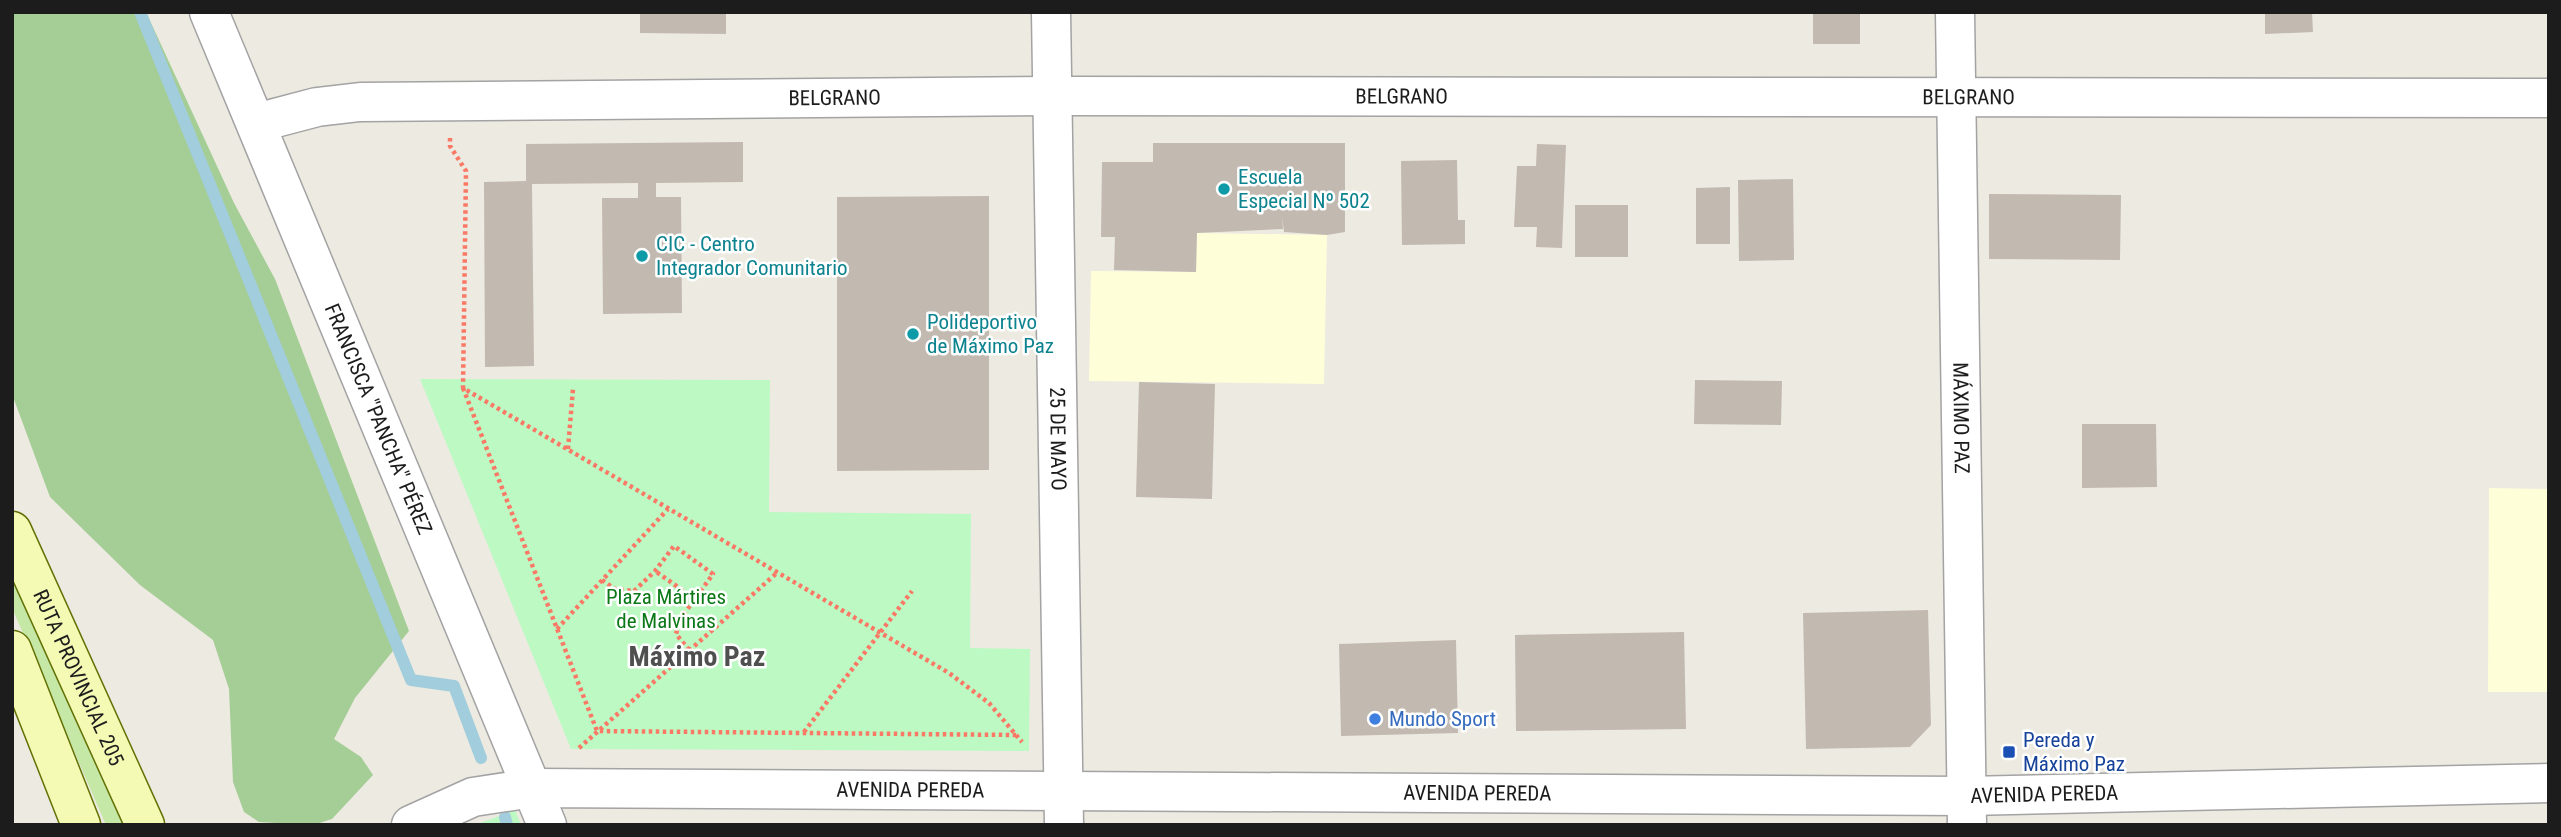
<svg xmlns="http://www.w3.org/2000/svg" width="2561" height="837" font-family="'Roboto Condensed',sans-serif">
	<rect width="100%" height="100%" fill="#edeae1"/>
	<g fill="#feffd9">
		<polygon points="1197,233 1327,235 1324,384 1089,381 1091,271 1196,272"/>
		<polygon points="2489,488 2549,489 2549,692 2488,692"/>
	</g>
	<polygon fill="#c5e8a6" points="12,569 123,825 106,825 12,608"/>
	<polygon fill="#a5cd96" points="12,12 146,12 234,203 275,279 409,631 355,698 334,739 361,757 373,775 332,819 313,825 259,822 244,812 233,782 229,689 213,640 140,585 50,497 12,394"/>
	<g fill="#bdf9c3">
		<polygon points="420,379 770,380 769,512 971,514 970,648 1030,649 1029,751 571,749"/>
		<polygon points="515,810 521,825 475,825"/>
	</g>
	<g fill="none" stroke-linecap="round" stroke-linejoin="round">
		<g stroke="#a1cddc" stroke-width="12">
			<polyline points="140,12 411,680 454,686 481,758"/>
			<polyline points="505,817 507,825"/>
		</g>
	</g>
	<g fill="#c2b9b1">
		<polygon points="640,12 726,12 726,34 640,33"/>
		<rect x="1813" y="12" width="47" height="32"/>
		<polygon points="2265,12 2312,12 2313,32 2265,34"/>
		<polygon points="743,142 743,182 656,183 656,197 681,197 682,313 603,314 602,198 638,198 638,183 532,184 534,366 485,367 484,182 526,181 526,144"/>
		<polygon points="1153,143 1345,143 1345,232 1327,235 1284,232 1282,216 1283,229 1197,233 1196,272 1114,270 1115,237 1101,237 1102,162 1153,162"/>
		<polygon points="1537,144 1566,145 1562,248 1536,247 1537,227 1514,227 1517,166 1536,166"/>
		<polygon points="1457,160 1458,220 1465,220 1465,244 1402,245 1401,161"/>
		<polygon points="1793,179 1794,260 1739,261 1738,180"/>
		<polygon points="1730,187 1730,244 1696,244 1696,188"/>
		<polygon points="1989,194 2121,195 2120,260 1989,259"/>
		<polygon points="989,196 989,470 837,471 837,197"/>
		<rect x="1575" y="205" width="53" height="52"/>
		<polygon points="1695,380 1782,381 1781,425 1694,424"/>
		<polygon points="1139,382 1215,384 1212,499 1136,497"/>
		<polygon points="2082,424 2156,424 2157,487 2082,488"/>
		<polygon points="1928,610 1931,725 1910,747 1806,749 1803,613"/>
		<polygon points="1684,632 1686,729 1516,731 1515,635"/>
		<polygon points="1456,640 1458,733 1341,736 1339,644"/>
	</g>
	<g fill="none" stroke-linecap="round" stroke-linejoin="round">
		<defs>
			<g id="minor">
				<path id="s1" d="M 209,12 L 547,825"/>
				<path id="s2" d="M 1051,12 L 1064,825"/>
				<path id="s3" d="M 1955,12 L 1967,825"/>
				<path id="s4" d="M 256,123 L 317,107 L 360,102 L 1052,96 L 2549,98"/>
				<path id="s5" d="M 411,825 L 473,797 L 532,788 L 1967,796 L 2549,783"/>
			</g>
			<g id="secondary">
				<path id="s6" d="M 12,531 L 145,825"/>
				<polyline points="12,650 81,825"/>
			</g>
		</defs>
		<use href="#minor" stroke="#a3a3a3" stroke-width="41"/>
		<use href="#secondary" stroke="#637105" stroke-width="41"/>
		<g stroke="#f97966" stroke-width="4.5" stroke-dasharray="3.5 3.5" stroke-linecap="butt">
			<polyline points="450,138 450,146 466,171 463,388 949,673 989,703 1022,742"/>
			<polyline points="463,388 597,731 1016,735"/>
			<polyline points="568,449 573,389"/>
			<polyline points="602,580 615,589 634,591 655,571 674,546 713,574 695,599 655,571"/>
			<polyline points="557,629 668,509"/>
			<polyline points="689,650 676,634 680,619 695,599"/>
			<polyline points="804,732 912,591"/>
			<polyline points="579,748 778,572"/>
		</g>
		<use href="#minor" stroke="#fff" stroke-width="38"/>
		<use href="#secondary" stroke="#f4f9b4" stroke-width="38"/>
	</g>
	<g fill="#0f9aa8" stroke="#fff" stroke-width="2.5">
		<circle cx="1224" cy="189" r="7"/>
		<circle cx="642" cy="256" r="7"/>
		<circle cx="913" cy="334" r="7"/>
	</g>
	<circle fill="#3f7fe0" stroke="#fff" stroke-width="2.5" cx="1375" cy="719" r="7"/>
	<rect fill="#1a4fb4" stroke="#fff" stroke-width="2.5" x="2002" y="745" width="14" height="14" rx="3.5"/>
	<g text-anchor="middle" stroke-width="5" stroke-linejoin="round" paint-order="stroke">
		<g font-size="21" fill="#1c1c1c" stroke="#fff">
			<text dy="7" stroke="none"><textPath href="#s4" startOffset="1148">BELGRANO</textPath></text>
			<text dy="7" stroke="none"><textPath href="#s4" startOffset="1715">BELGRANO</textPath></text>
			<text dy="7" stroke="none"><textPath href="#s4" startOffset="581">BELGRANO</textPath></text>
			<text dy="7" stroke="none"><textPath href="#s1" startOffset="441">FRANCISCA "PANCHA" PÉREZ</textPath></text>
			<text dy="7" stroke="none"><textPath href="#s3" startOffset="406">MÁXIMO PAZ</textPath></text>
			<text dy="7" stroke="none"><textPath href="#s2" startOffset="427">25 DE MAYO</textPath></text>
			<text dy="7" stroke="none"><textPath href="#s6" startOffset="161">RUTA PROVINCIAL 205</textPath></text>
			<text dy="7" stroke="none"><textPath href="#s5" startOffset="506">AVENIDA PEREDA</textPath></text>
			<text dy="7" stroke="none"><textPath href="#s5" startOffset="1073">AVENIDA PEREDA</textPath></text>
			<text dy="7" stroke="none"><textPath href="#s5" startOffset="1640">AVENIDA PEREDA</textPath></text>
		</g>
		<g font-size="21" fill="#0d838f" stroke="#fff" text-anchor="start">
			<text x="1238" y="184">Escuela<tspan x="1238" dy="24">Especial Nº 502</tspan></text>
			<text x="656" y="251">CIC - Centro<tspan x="656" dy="24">Integrador Comunitario</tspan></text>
			<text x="927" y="329">Polideportivo<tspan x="927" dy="24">de Máximo Paz</tspan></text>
		</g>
		<g font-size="21" fill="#0b7817" stroke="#fff">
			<text x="666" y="604">Plaza Mártires<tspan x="666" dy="24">de Malvinas</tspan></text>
		</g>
		<g font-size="21" fill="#366cbe" stroke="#fff" text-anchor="start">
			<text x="1389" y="726">Mundo Sport</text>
		</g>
		<g font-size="21" fill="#164399" stroke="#fff" text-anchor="start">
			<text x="2023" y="747">Pereda y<tspan x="2023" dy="24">Máximo Paz</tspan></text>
		</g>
		<g font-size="28" font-weight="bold" fill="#4f4f4f" stroke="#fff">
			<text x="697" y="666">Máximo Paz</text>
		</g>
	</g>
	<rect width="2561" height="837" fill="none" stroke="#1c1c1c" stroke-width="28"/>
</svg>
